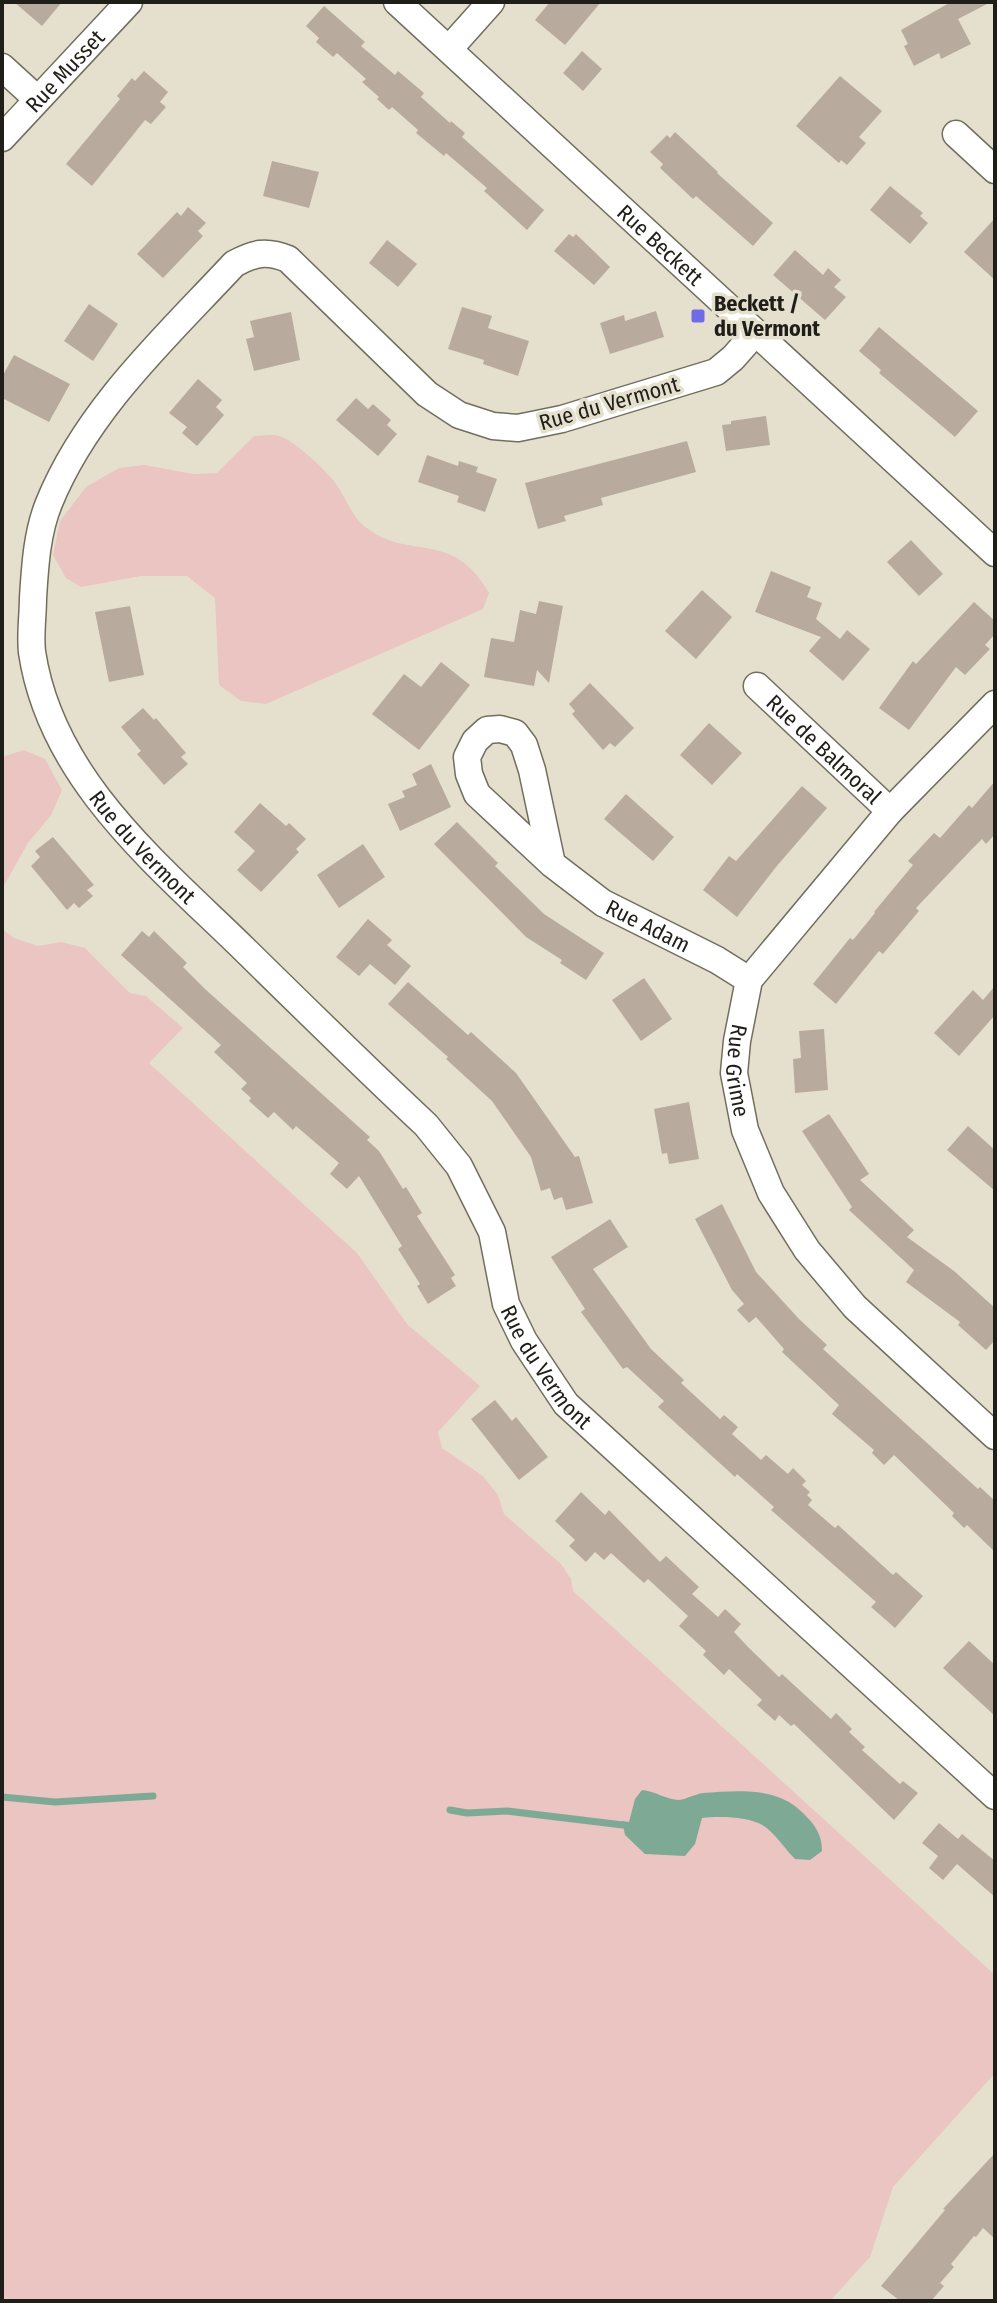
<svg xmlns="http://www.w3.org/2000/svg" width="997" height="2303" font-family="'Fira Sans Condensed',sans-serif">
	<rect width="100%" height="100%" fill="#e5e0ce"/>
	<g fill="#eac5c1">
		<path d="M 254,436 C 262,436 272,434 279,436 C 293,439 328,472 336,484 C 345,496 351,515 363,525 C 407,563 452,527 489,593 L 483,609 L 266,704 L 241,701 L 219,685 L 215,598 L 187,576 L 141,576 L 81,587 L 66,578 L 53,555 L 60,521 L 86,487 L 119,468 L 144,465 L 193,474 L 217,473 Z"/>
		<polygon points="24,750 45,759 62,790 51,815 28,843 2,889 2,757"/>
		<polygon points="2,929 14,938 38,946 61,942 85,948 130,993 146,996 183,1028 149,1063 357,1253 407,1324 480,1386 438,1432 442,1448 483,1476 498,1495 504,1514 561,1564 571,1579 573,1591 995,1975 995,2073 893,2187 870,2257 830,2301 2,2301"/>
	</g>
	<path fill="#7eaa95" d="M 642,1790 C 655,1791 667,1800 679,1800 C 687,1799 695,1794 703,1793 C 737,1791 777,1786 803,1813 C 815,1825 822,1834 822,1851 L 810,1860 L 795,1859 C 786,1850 779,1839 769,1830 C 755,1816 721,1816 702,1818 L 695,1844 L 685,1856 L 645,1854 L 625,1835 L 622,1821 L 629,1822 L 635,1799 Z"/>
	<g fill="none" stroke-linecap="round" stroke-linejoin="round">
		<g stroke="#7eaa95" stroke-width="7">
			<polyline points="2,1797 55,1802 153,1796"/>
			<polyline points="450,1810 467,1813 507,1811 623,1825"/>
		</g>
	</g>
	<g fill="#b9aa9e">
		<polygon points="14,2 62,2 42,26"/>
		<polygon points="550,2 601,2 565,45 535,20"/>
		<polygon points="951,2 991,2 958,19 971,44 941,59 939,53 914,66 904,46 908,44 901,30"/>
		<polygon points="324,6 365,42 361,46 395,75 398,71 424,93 421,97 450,123 451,121 465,133 462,137 544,210 527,230 484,191 487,188 446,153 444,156 416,133 418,130 392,107 389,110 377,99 379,97 362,82 366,79 337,53 333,57 316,42 319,38 306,26"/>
		<polygon points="582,51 602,69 583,91 563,73"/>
		<polygon points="144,71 168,92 160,102 166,107 151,124 145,120 92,186 66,164 120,99 117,96 132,78 135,81"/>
		<polygon points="840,76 882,111 859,137 866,143 847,165 841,160 839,163 796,126"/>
		<polygon points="675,132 718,172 717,173 773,223 753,246 696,196 693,199 660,168 663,164 650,152 667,135 670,138"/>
		<polygon points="272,161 319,172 309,208 263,196"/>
		<polygon points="890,186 923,213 920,216 928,223 910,244 870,210"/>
		<polygon points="188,207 206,223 198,231 203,236 163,278 137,254 177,212 181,216"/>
		<polygon points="995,218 995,280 964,252"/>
		<polygon points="569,234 573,237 576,234 610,267 594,285 554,251"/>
		<polygon points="387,240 417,264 398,287 369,263"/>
		<polygon points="795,250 823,275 828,268 841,280 834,287 846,297 825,320 773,275"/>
		<polygon points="89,304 118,324 93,361 64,341"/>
		<polygon points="462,307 492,316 488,328 529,341 518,376 483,364 484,360 448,349"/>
		<polygon points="656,311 664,337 610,354 600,323 624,315 625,321"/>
		<polygon points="291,312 300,360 254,371 246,339 254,337 250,321"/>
		<polygon points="879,327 978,411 955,437 879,373 881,370 859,351"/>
		<polygon points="14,355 70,384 49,422 2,398 2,377"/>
		<polygon points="198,379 222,400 216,407 224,415 197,446 182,433 187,427 169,413"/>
		<polygon points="356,398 368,409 373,404 391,420 387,425 397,434 378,456 336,420"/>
		<polygon points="766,416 770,445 726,451 722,425 731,424 731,421"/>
		<polygon points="687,441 696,472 601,498 603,505 564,516 566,521 538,529 525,483"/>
		<polygon points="427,455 458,466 459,461 478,467 476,472 497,479 485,512 457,502 459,496 418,482"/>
		<polygon points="911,540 943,574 919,596 887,562"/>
		<polygon points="771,571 811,587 807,597 822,603 816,619 840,639 847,630 870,649 843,681 809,651 821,637 755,612"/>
		<polygon points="702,590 732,617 696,659 665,631"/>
		<polygon points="539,601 563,606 549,683 537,670 534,686 484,677 491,638 514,642 520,610 536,614"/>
		<polygon points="974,602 995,621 995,634 985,645 990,649 965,675 956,667 909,730 879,708 913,661 916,664"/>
		<polygon points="130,606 144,675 109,682 95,612"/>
		<polygon points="441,662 470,685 419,750 372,714 404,674 421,687"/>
		<polygon points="590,683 634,728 615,747 610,743 603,750 572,714 575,711 569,704"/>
		<polygon points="143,708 154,720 156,718 186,753 181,757 188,764 164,785 137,754 141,751 121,727"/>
		<polygon points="709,723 742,753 712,785 680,755"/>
		<polygon points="431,764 451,807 400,831 388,804 405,797 402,791 417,785 412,774"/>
		<polygon points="995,781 995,834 986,844 982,839 972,849 916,908 919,911 883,954 879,951 836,1004 813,984 850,938 853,940 875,913 874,912 913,865 908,861 934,833 940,838 969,805 972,808"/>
		<polygon points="802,786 827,808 776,867 737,917 703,890 729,856 736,861"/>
		<polygon points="626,794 674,837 653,861 604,819"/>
		<polygon points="260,803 286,826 289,823 306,839 296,849 299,852 261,892 237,870 255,851 234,832"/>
		<polygon points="457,822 498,863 495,866 544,914 604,953 586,980 560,963 562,960 526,937 434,844"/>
		<polygon points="53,837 94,885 87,890 93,896 79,908 74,903 67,910 31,866 40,857 35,851"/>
		<polygon points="363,844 385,877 339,908 317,875"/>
		<polygon points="368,919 392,940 387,945 411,966 395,985 370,964 359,976 336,957"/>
		<polygon points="142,931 149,937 154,931 187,963 183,967 205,989 370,1137 367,1140 379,1151 403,1189 406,1187 422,1213 417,1216 455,1275 451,1278 456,1286 428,1304 417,1286 420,1284 398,1249 402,1246 359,1176 347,1189 330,1174 339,1163 296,1126 293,1130 274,1112 268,1118 249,1101 251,1098 241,1089 247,1083 214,1052 221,1045 121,955"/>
		<polygon points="644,978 672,1019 641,1041 612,1000"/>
		<polygon points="408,982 468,1035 471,1032 516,1073 575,1157 579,1156 593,1203 566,1210 562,1197 554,1200 550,1188 541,1191 531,1157 492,1101 446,1059 448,1057 388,1004"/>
		<polygon points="995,986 995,1015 959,1056 934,1033 973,990 983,1000"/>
		<polygon points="824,1029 828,1090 795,1093 793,1059 801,1058 799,1031"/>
		<polygon points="689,1102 699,1159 669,1164 667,1153 662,1154 654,1109"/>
		<polygon points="829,1114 869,1174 860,1180 914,1230 907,1237 954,1271 995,1308 995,1340 986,1350 958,1325 960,1322 906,1282 914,1270 849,1210 852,1207 802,1131"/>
		<polygon points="968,1126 995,1150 995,1191 947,1150"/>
		<polygon points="722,1204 756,1272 799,1319 827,1345 823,1349 978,1489 980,1487 995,1501 995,1552 967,1525 964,1528 952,1516 954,1513 894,1455 884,1465 872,1453 874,1450 832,1414 839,1405 782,1352 784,1349 756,1317 749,1323 737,1310 744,1304 732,1290 695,1219"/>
		<polygon points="610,1219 628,1247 593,1269 651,1349 684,1380 681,1383 720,1419 724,1415 738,1427 732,1434 761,1460 766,1455 788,1474 793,1468 806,1481 802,1485 810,1492 807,1495 812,1500 808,1505 835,1528 838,1525 893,1575 896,1572 923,1596 895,1628 871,1607 876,1602 771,1510 774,1507 737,1474 735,1477 658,1407 664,1401 627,1367 623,1369 581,1312 585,1309 551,1257"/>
		<polygon points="495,1400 512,1421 516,1417 548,1457 519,1480 471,1419"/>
		<polygon points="581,1492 605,1515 609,1510 660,1562 666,1556 699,1587 692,1594 718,1617 725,1609 741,1624 734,1632 749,1648 779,1677 782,1674 831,1719 836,1713 852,1729 849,1732 865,1747 862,1750 900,1784 903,1781 918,1793 894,1820 794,1724 791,1726 779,1715 775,1721 757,1705 762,1700 729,1669 724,1675 703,1655 706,1651 679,1626 688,1616 648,1579 644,1583 611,1553 604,1560 595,1552 586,1562 569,1546 575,1540 555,1521"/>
		<polygon points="969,1641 995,1665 995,1716 943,1668"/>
		<polygon points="939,1823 958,1839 962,1834 995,1861 995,1897 957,1864 943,1880 929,1868 938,1856 922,1843"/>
		<polygon points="995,2153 995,2239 983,2228 976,2237 974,2236 951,2264 954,2267 940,2283 944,2286 931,2301 900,2301 881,2286 945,2210 943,2209"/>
	</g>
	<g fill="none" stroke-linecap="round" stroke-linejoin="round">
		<defs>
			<g id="minor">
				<path id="s1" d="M 397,2 L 995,553"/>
				<polyline points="449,49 491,2"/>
				<polyline points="2,67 37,99"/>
				<polyline points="956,134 995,170"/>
				<path id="s2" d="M 2,138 L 129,2"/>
				<path id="s3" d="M 755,333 L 733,358 L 716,372 L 562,419 L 518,428 L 493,426 L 459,415 L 427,394 L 288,259 C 266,250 254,253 234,264 C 167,336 87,409 49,503 C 37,532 35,566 33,598 C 33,615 30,635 32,652 C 51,779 157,864 243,948 C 303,1007 364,1067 426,1125 L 459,1166 L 492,1232 L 506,1304 L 524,1341 L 566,1404 L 995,1796"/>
				<path id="s4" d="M 757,686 L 890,811"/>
				<path id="s5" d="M 995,704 L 890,811 L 749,980 L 737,1041 L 734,1073 L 745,1130 L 771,1193 L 807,1250 L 855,1307 L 995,1436"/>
				<path id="s6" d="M 552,864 L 532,770 L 524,745 L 515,733 L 500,729 L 487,730 L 475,741 L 467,757 L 469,774 L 477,794 L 552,864 L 603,903 L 717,960 L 749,980"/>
			</g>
		</defs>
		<use href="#minor" stroke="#726e5e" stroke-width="29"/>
		<use href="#minor" stroke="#fff" stroke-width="26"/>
	</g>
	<rect fill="#6e6be5" stroke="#e5e0ce" stroke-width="3" x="690" y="308" width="16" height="16" rx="4"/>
	<g text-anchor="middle" stroke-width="7" stroke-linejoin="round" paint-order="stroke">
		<g font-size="22" fill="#201e18" stroke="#e5e0ce">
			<text dy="8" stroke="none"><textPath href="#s2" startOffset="92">Rue Musset</textPath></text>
			<text dy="8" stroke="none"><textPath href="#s1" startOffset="358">Rue Beckett</textPath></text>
			<text transform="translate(609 403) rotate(-16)" y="8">Rue du Vermont</text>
			<text dy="8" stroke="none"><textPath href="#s4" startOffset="92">Rue de Balmoral</textPath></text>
			<text dy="8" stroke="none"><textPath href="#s3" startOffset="1294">Rue du Vermont</textPath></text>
			<text dy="8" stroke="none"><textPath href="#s6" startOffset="456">Rue Adam</textPath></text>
			<text dy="8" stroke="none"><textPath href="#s5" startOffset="462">Rue Grime</textPath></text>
			<text dy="8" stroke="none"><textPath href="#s3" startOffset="1966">Rue du Vermont</textPath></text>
		</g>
		<g font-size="22" font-weight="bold" fill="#201e18" stroke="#e5e0ce" text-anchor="start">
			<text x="714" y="311">Beckett /<tspan x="714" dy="25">du Vermont</tspan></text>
		</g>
	</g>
	<rect width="997" height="2303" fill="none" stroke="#201e18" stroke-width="8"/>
</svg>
